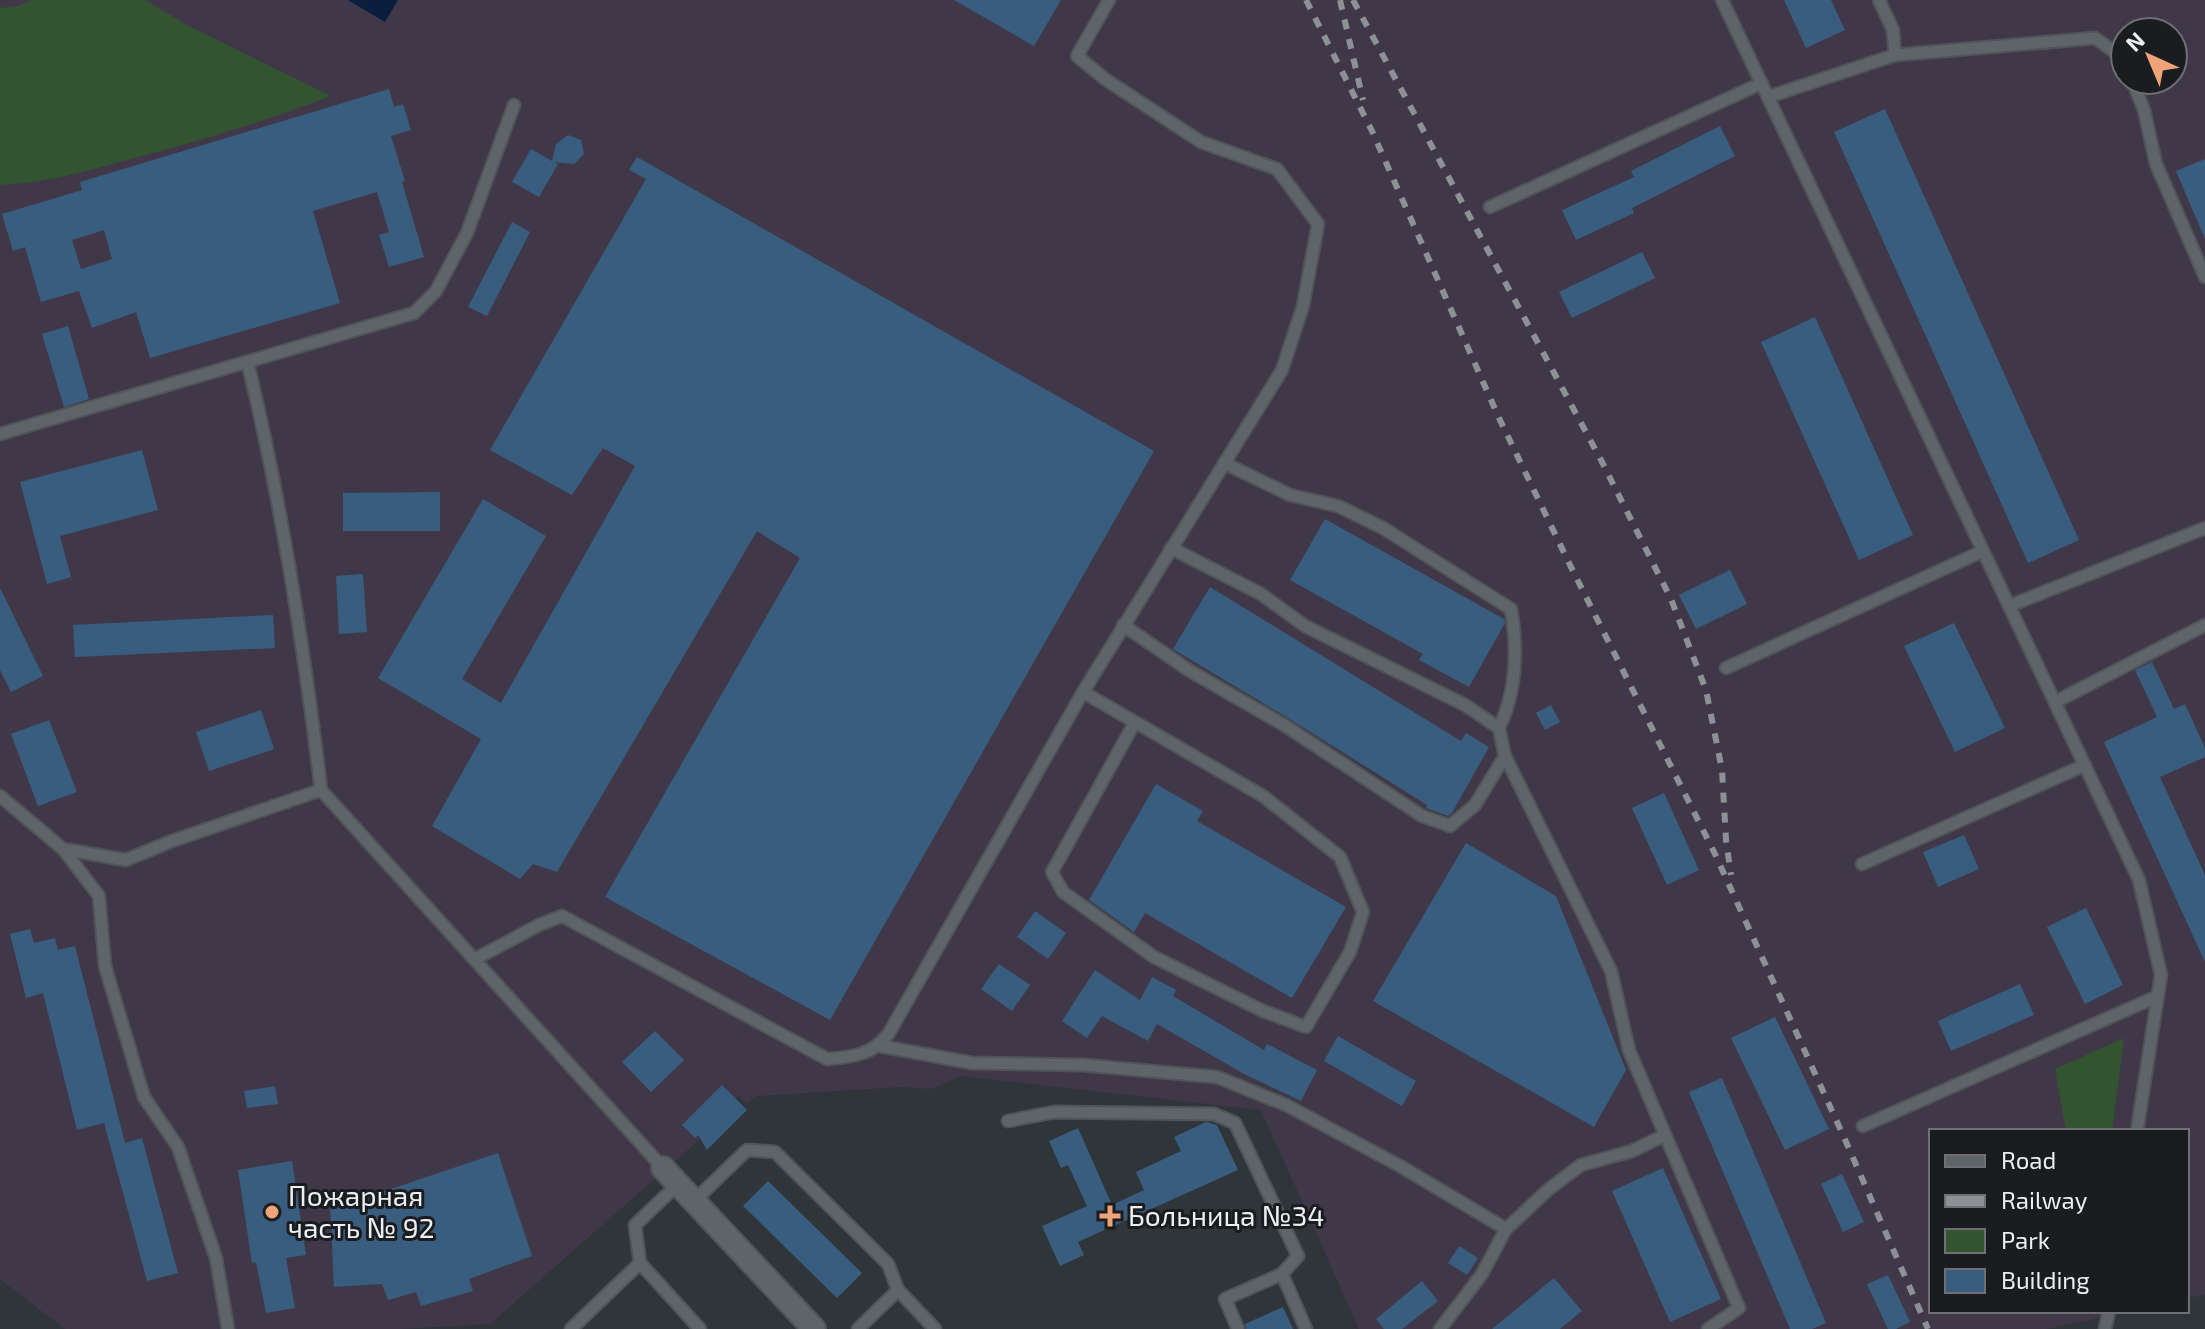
<svg xmlns="http://www.w3.org/2000/svg" width="2205" height="1329" font-family="'Exo 2',sans-serif">
	<rect width="100%" height="100%" fill="#30353a"/>
	<path fill="#403849" fill-rule="evenodd" d="M 0,0 L 348,0 L 385,22 L 398,0 L 2205,0 L 2205,1295 L 2187,1298 L 2187,1131 L 1931,1131 L 1931,1311 L 2132,1311 L 2046,1329 L 1359,1329 L 1261,1110 L 962,1076 L 931,1089 L 901,1087 L 756,1096 L 747,1103 L 738,1096 L 698,1135 L 700,1139 L 490,1324 L 401,1329 L 65,1329 L 0,1279 ZM 2125,32 L 2173,32 L 2173,80 L 2125,80 Z"/>
	<g fill="#325431">
		<path d="M 33,0 L 145,0 L 189,26 L 331,96 C 268,120 203,140 138,157 C 92,170 47,183 0,185 L 0,8 L 17,6 Z"/>
		<polygon points="2124,1038 2112,1131 2066,1131 2055,1069"/>
	</g>
	<polygon fill="#0a1e40" points="348,0 398,0 385,22"/>
	<g fill="#395d7f" fill-rule="evenodd">
		<polygon points="954,0 1061,0 1034,46"/>
		<polygon points="1784,0 1831,0 1845,30 1806,48"/>
		<path d="M 389,89 L 394,107 L 403,104 L 411,130 L 391,136 L 405,181 L 402,182 L 424,257 L 389,267 L 379,235 L 389,232 L 377,192 L 313,211 L 340,303 L 150,358 L 136,312 L 92,328 L 79,291 L 41,302 L 25,247 L 13,251 L 2,214 L 82,190 L 80,182 ZM 104,230 L 112,259 L 81,269 L 72,240 Z"/>
		<polygon points="1885,109 2079,540 2028,563 1834,132"/>
		<polygon points="1720,126 1735,156 1632,208 1634,213 1576,240 1562,210 1634,177 1631,171"/>
		<polygon points="568,135 581,140 584,154 574,164 554,162 558,164 539,197 512,182 531,149 552,161 556,144"/>
		<polygon points="637,157 1154,451 830,1020 605,897 800,558 757,531 557,872 533,864 520,879 432,826 481,739 378,678 483,499 546,536 462,679 501,703 635,466 603,448 572,495 490,450 646,179 629,170"/>
		<polygon points="2205,159 2205,239 2176,171"/>
		<polygon points="512,222 530,232 487,316 468,307"/>
		<polygon points="1642,252 1655,278 1572,318 1559,292"/>
		<polygon points="1815,317 1913,535 1859,560 1761,342"/>
		<polygon points="68,326 89,399 64,407 42,334"/>
		<polygon points="142,450 158,510 60,536 71,577 47,584 20,482"/>
		<polygon points="440,492 440,531 343,531 343,493"/>
		<polygon points="1325,519 1504,619 1505,623 1469,687 1419,660 1423,654 1290,580"/>
		<polygon points="1730,570 1747,604 1696,629 1679,595"/>
		<polygon points="363,574 367,632 339,634 336,576"/>
		<polygon points="1210,587 1461,741 1466,733 1489,747 1452,813 1448,816 1426,808 1427,805 1288,718 1173,649"/>
		<polygon points="0,588 43,676 11,692 0,670"/>
		<polygon points="273,615 275,648 75,657 73,625"/>
		<polygon points="1954,623 2005,728 1955,752 1904,646"/>
		<polygon points="2152,662 2174,709 2185,704 2205,748 2205,757 2160,777 2205,875 2205,962 2104,742 2157,717 2135,670"/>
		<polygon points="1551,705 1560,722 1545,730 1536,713"/>
		<polygon points="261,710 274,749 209,771 196,732"/>
		<polygon points="49,720 77,792 38,806 11,734"/>
		<polygon points="1156,784 1203,811 1197,821 1346,907 1292,998 1145,913 1134,932 1089,900"/>
		<polygon points="1664,793 1699,870 1667,885 1632,808"/>
		<polygon points="1964,835 1979,869 1938,887 1923,852"/>
		<polygon points="1466,843 1556,896 1626,1070 1594,1127 1373,1001"/>
		<polygon points="2086,908 2123,985 2085,1004 2047,927"/>
		<polygon points="1035,911 1066,933 1048,959 1017,937"/>
		<polygon points="30,929 34,943 55,938 58,950 75,946 125,1143 142,1138 178,1273 147,1281 104,1123 77,1130 43,993 26,998 10,934"/>
		<polygon points="999,964 1030,985 1012,1011 981,989"/>
		<polygon points="1095,970 1140,1000 1152,977 1176,990 1173,996 1264,1050 1267,1044 1317,1070 1301,1101 1246,1075 1157,1024 1148,1041 1102,1016 1087,1038 1062,1021"/>
		<polygon points="2020,984 2034,1015 1951,1051 1938,1021"/>
		<polygon points="1775,1017 1829,1129 1785,1150 1731,1038"/>
		<polygon points="655,1031 684,1060 651,1092 622,1062"/>
		<polygon points="1338,1036 1416,1081 1402,1106 1324,1061"/>
		<polygon points="1722,1078 1826,1323 1812,1329 1790,1329 1689,1092"/>
		<polygon points="722,1085 747,1110 707,1150 698,1135 695,1138 682,1125"/>
		<polygon points="275,1086 278,1104 247,1108 244,1091"/>
		<polygon points="1206,1122 1217,1125 1238,1170 1078,1242 1084,1255 1060,1266 1042,1226 1087,1206 1068,1165 1061,1168 1049,1141 1078,1128 1112,1205 1144,1190 1136,1172 1181,1151 1174,1137"/>
		<polygon points="498,1153 532,1256 469,1279 473,1291 421,1306 416,1292 388,1300 382,1284 334,1287 330,1203 381,1201 379,1193"/>
		<polygon points="292,1161 306,1255 286,1258 295,1308 266,1313 256,1262 252,1263 238,1170"/>
		<polygon points="1663,1168 1721,1299 1670,1322 1612,1191"/>
		<polygon points="1842,1174 1864,1222 1843,1232 1821,1184"/>
		<polygon points="768,1181 862,1273 837,1298 743,1206"/>
		<polygon points="1459,1246 1478,1258 1467,1275 1448,1263"/>
		<polygon points="1888,1275 1910,1322 1896,1329 1888,1329 1867,1284"/>
		<polygon points="1554,1278 1582,1311 1560,1329 1492,1329"/>
		<polygon points="1422,1281 1438,1301 1402,1329 1384,1329 1376,1319"/>
		<polygon points="1283,1307 1293,1329 1246,1329 1245,1324"/>
	</g>
	<g fill="none" stroke-linecap="round" stroke-linejoin="round">
		<defs>
			<g id="lane">
				<polyline points="1722,0 2139,880 2161,975 2137,1131"/>
				<polyline points="1895,55 2095,38 2123,58 2125,63"/>
				<polyline points="2132,80 2144,110 2156,164 2205,277"/>
				<polyline points="1768,97 1895,55 1893,30 1879,0"/>
				<polyline points="1490,207 1762,83"/>
				<path d="M 248,364 C 282,504 304,647 321,790"/>
				<polyline points="0,434 414,313 436,291 467,233 514,105"/>
				<path d="M 1224,463 L 1290,495 L 1338,506 L 1383,528 L 1511,609 C 1518,650 1517,690 1499,728"/>
				<polyline points="1171,548 1261,594 1305,626 1465,705 1499,728 1505,756"/>
				<polyline points="2009,606 2205,528"/>
				<polyline points="1123,625 1190,671 1284,725 1422,816 1450,826 1475,805 1505,756 1611,971 1629,1050 1739,1308 1708,1329"/>
				<polyline points="1726,668 1983,551"/>
				<polyline points="1083,692 1263,796 1340,857 1363,912 1350,952 1306,1027 1263,1011 1154,957 1063,892 1052,872 1135,722"/>
				<polyline points="2055,702 2205,625"/>
				<polyline points="0,796 63,849 126,860 172,841 321,790 663,1168"/>
				<polyline points="63,849 99,896 105,966 144,1097 178,1147 216,1258 228,1329"/>
				<polyline points="1862,864 2085,765"/>
				<path d="M 475,959 L 539,925 L 562,916 L 827,1059 C 853,1057 873,1055 889,1033 L 1083,692 L 1282,370 L 1303,306 L 1318,224 L 1277,169 L 1201,142 L 1105,79 L 1077,56 L 1109,0"/>
				<polyline points="880,1046 972,1063 1083,1065 1217,1077 1286,1105 1400,1166 1506,1229"/>
				<polyline points="1008,1121 1054,1112 1214,1114 1235,1123 1298,1256 1282,1274"/>
				<polyline points="1863,1126 2158,996"/>
				<polyline points="694,1201 747,1150 775,1152 888,1264 898,1290"/>
				<polyline points="640,1263 700,1329"/>
				<polyline points="571,1329 640,1263 635,1225 678,1184"/>
				<polyline points="858,1329 898,1290 935,1329"/>
				<polyline points="1238,1329 1225,1299 1282,1274 1306,1329"/>
				<polyline points="1440,1329 1482,1274 1506,1229 1549,1189 1581,1165 1632,1151 1665,1135"/>
				<polyline points="2105,1329 2109,1311"/>
			</g>
			<polyline id="street" points="663,1168 814,1329"/>
		</defs>
		<use href="#lane" stroke="#4f5457" stroke-width="15"/>
		<use href="#street" stroke="#4f5457" stroke-width="26"/>
		<use href="#lane" stroke="#5f6469" stroke-width="11"/>
		<use href="#street" stroke="#5f6469" stroke-width="22"/>
		<g stroke="#8d9195" stroke-width="6" stroke-dasharray="10 10" stroke-linecap="butt">
			<polyline points="1306,0 1372,131 1499,418 1570,565 1715,854 1843,1135 1928,1329"/>
			<polyline points="1340,0 1363,100"/>
			<polyline points="1353,0 1601,460 1671,599 1706,690 1722,770 1726,840 1731,875"/>
		</g>
	</g>
	<g fill="#efa378" stroke="#1a1c1f" stroke-width="3">
		<circle cx="272" cy="1212" r="8"/>
		<path d="M1106 1204h8v8h8v8h-8v8h-8v-8h-8v-8h8z"/>
	</g>
	<g text-anchor="middle" stroke-width="6" stroke-linejoin="round" paint-order="stroke">
		<g font-size="28" fill="#eceff2" stroke="#1a1c1f" text-anchor="start">
			<text x="288" y="1206">Пожарная<tspan x="288" dy="32">часть № 92</tspan></text>
			<text x="1128" y="1226">Больница №34</text>
		</g>
	</g>
	<rect x="1929" y="1129" width="260" height="184" fill="#1a1c1f" stroke="#6e7073" stroke-width="2"/>
	<rect x="1945" y="1155" width="40" height="12" fill="#5f6469" stroke="#6e7073" stroke-width="2"/>
	<text x="2001" y="1169" font-size="24" fill="#eceff2">Road</text>
	<rect x="1945" y="1195" width="40" height="12" fill="#8d9195" stroke="#6e7073" stroke-width="2"/>
	<text x="2001" y="1209" font-size="24" fill="#eceff2">Railway</text>
	<rect x="1945" y="1229" width="40" height="24" fill="#325431" stroke="#6e7073" stroke-width="2"/>
	<text x="2001" y="1249" font-size="24" fill="#eceff2">Park</text>
	<rect x="1945" y="1269" width="40" height="24" fill="#395d7f" stroke="#6e7073" stroke-width="2"/>
	<text x="2001" y="1289" font-size="24" fill="#eceff2">Building</text>
	<g transform="translate(2149 56) rotate(316)"><circle r="38" fill="#1a1c1f" stroke="#6e7073" stroke-width="2"/>
	<path d="M0-6L14 30L0 20L-14 30Z" fill="#efa378"/>
	<text y="-12" font-size="22" font-weight="bold" text-anchor="middle" fill="#eceff2">N</text>
	</g>
</svg>
